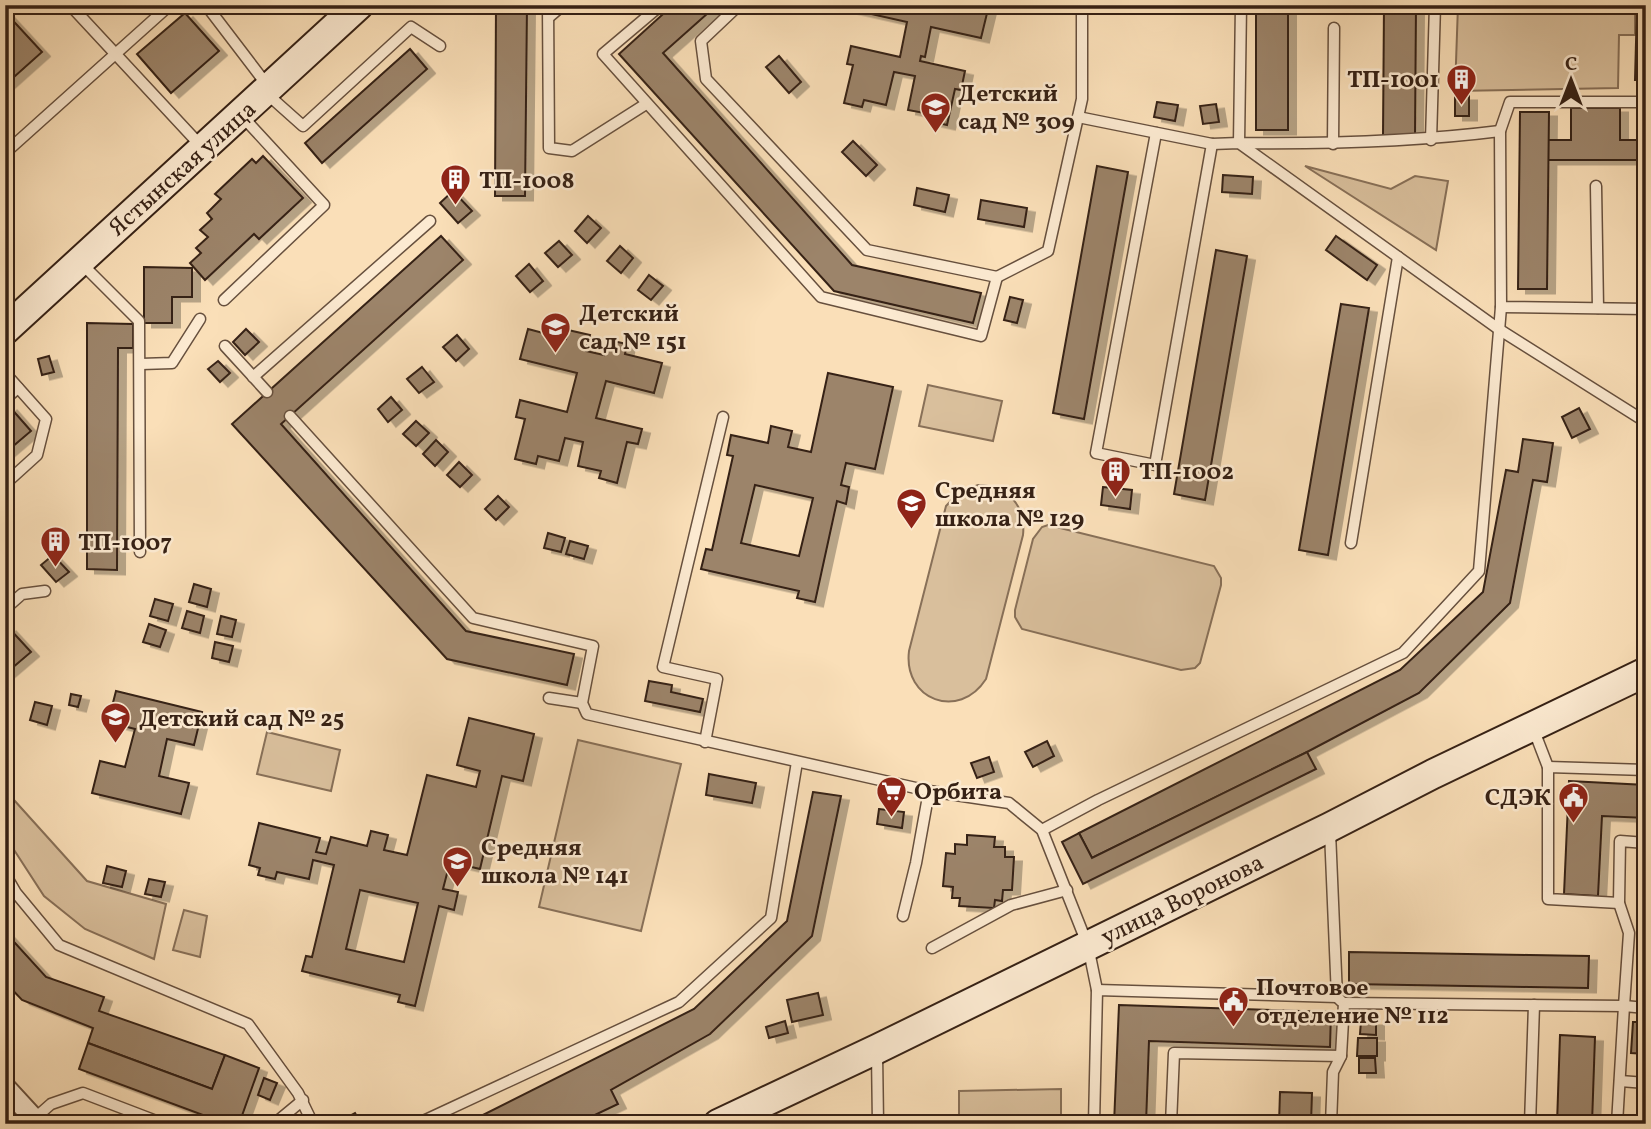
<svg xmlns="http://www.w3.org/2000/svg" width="1651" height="1129" font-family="Vollkorn,serif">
	<defs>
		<filter id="shadow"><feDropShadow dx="8" dy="4.5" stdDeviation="0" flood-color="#0004"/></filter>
	</defs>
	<rect width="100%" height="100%" fill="#fadfb8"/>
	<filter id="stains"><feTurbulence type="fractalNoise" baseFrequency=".00286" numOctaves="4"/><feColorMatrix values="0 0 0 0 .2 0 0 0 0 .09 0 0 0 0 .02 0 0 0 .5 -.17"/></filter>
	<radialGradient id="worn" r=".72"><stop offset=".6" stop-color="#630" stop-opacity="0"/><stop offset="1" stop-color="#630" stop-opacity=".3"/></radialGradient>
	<g fill="#d9bf9c" stroke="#887058" stroke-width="2">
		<polygon points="1458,5 1635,5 1635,35 1619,35 1618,88 1455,91"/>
		<polygon points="1305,166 1391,189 1415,176 1448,181 1436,250"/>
		<polygon points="928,385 1002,401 993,441 919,426"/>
		<path d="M 978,485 C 1008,485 1026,506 1023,535 L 986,679 C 959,721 903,700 909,651 L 946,506 L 959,492 Z"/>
		<polygon points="1048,525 1214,566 1221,578 1221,585 1200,663 1195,668 1181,670 1022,629 1015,617 1015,610 1033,539 1042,527"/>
		<polygon points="267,732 340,750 331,791 257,774"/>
		<polygon points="578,740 681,764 641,931 539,907"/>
		<polygon points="5,790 87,881 166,904 154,959 85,929 44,896 5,836"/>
		<polygon points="184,910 207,916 200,957 173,950"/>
		<polygon points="1061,1089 1061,1124 959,1124 959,1091"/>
	</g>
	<g fill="#9c846a" stroke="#362115" stroke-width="2" fill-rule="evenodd" filter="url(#shadow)">
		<polygon points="496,5 527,5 525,196 495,196"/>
		<polygon points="673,5 717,5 663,53 852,265 981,293 973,323 834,291 619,54"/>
		<polygon points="850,5 989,5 981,38 931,27 925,57 921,56 920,61 965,71 961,90 955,89 947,125 929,121 930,114 908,110 915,76 894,72 886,105 864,100 862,107 844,103 853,65 847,64 851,46 900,57 907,22 849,9"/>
		<rect x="1256" y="5" width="32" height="125"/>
		<polygon points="1288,5 1384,5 1384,9 1288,8"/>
		<polygon points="1384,5 1416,5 1415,137 1383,136"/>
		<polygon points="1493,5 1622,5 1622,7"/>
		<polygon points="1637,5 1646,5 1646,80 1635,80"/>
		<polygon points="5,12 42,52 5,85"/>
		<polygon points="185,13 219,51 171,93 137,54"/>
		<polygon points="410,49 427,69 322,163 305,143"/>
		<polygon points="779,56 801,82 789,93 766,67"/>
		<rect x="1455" y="96" width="14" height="20"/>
		<polygon points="1157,102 1178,105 1175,121 1154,117"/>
		<polygon points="1216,104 1219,122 1203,124 1200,106"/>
		<polygon points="1571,108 1620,108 1620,140 1646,140 1646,160 1548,160 1548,140 1571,140"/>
		<polygon points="1520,112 1549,112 1547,289 1518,289"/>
		<polygon points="853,141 877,165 866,176 842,152"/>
		<polygon points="263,156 303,198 259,239 254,234 205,280 190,263 201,253 196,248 208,237 200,230 212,219 207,213 221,199 215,194 252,159 256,163"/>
		<polygon points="1097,166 1128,172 1084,419 1053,413"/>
		<polygon points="1223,175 1253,177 1252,194 1222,192"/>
		<polygon points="917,188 949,195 945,212 914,205"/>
		<polygon points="453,191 472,211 458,223 440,203"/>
		<polygon points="981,200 1027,208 1024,227 978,219"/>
		<polygon points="588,216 601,228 587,243 575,231"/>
		<polygon points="441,236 463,260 281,424 466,631 574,654 567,685 447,659 232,424"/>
		<polygon points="1336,236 1377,265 1367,280 1326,250"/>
		<polygon points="559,241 572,255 558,267 545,253"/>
		<polygon points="620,246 633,258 621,273 607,261"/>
		<polygon points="1216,250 1247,256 1205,500 1174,494"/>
		<polygon points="529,264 543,281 530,292 516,276"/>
		<polygon points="144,267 192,268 192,297 172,297 172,323 144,323"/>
		<polygon points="649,275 663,286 651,300 638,290"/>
		<polygon points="1010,297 1023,300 1017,323 1004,320"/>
		<polygon points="1341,304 1369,308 1328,555 1299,550"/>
		<polygon points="87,323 133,324 133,348 118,348 117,570 87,569"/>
		<polygon points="246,329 259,342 245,355 233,342"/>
		<polygon points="528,329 566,339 568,330 590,335 586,351 604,355 608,340 627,344 625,354 662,363 654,393 606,381 596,418 642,429 638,444 627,442 617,483 599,478 601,471 578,466 583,442 565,438 559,461 538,456 536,464 515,459 525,419 516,417 520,400 567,412 577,373 520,359"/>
		<polygon points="457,335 469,349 456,361 443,347"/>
		<polygon points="49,356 54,372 42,375 38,359"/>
		<polygon points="218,361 230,373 220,382 208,369"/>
		<polygon points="422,367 434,382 419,393 407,379"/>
		<path d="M 828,373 L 893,387 L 875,469 L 846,463 L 841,485 L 849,487 L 846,504 L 837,501 L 815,602 L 797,598 L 799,591 L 701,569 L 706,549 L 712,550 L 733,456 L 727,455 L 731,435 L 768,443 L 771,426 L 792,431 L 788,447 L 811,452 ZM 755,485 L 813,498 L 799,556 L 741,543 Z"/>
		<polygon points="391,397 402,410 388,422 378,409"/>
		<polygon points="9,406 31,431 5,453 5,409"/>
		<polygon points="1579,408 1590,429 1572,438 1562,417"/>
		<polygon points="416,421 429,433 416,446 403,434"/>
		<polygon points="1523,439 1553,443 1547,482 1533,480 1510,603 1419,693 1307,752 1092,858 1079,833 1400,670 1483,592 1506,470 1518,472"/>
		<polygon points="436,440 448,452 435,466 423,454"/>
		<polygon points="459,462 472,475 460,487 447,475"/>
		<polygon points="1103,487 1132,490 1130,509 1101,505"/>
		<polygon points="498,496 509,507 496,520 485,509"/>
		<polygon points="548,533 565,538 561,552 544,548"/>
		<polygon points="570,541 588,546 584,559 566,554"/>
		<polygon points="53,555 69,572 56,582 41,565"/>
		<polygon points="194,584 211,589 207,607 189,602"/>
		<polygon points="155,599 173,604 168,621 150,616"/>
		<polygon points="187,611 204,616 200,633 182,628"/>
		<polygon points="221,616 236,620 232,637 217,634"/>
		<polygon points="149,624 166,630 160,647 143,642"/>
		<polygon points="8,627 31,652 5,674 5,629"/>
		<polygon points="215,642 233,646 229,662 212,658"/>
		<polygon points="649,681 672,685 671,692 703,699 700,712 645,701"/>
		<polygon points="116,691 202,712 194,745 167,739 159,776 189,783 181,814 92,793 100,761 125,767 135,729 108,722"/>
		<polygon points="71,694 81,696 78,707 69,705"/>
		<polygon points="35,702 52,706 47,725 30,720"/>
		<path d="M 469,718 L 534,734 L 523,781 L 502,776 L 480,869 L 450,862 L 443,889 L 458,892 L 454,910 L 439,906 L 415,1006 L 398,1002 L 400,995 L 302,971 L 306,956 L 312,957 L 334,865 L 313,860 L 309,879 L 277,872 L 275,879 L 258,875 L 260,868 L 249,865 L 259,823 L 320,838 L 316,852 L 326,854 L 331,837 L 367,846 L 371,831 L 388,835 L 384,850 L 407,855 L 427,775 L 476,787 L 480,771 L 457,765 ZM 360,890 L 418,903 L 404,962 L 346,949 Z"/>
		<polygon points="1047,741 1054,756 1033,767 1025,752"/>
		<polygon points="1307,752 1316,769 1083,884 1062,842 1079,833 1092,858"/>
		<polygon points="989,757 994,772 977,778 971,763"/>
		<polygon points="709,774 756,783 752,803 706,795"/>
		<polygon points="1569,781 1646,785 1646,818 1602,816 1598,896 1564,894"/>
		<polygon points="813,792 841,796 812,936 710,1034 611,1090 618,1104 576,1124 465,1124 694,1009 787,921"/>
		<polygon points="879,809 904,812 902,828 877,824"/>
		<polygon points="967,835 995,837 994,847 1005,847 1005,857 1014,857 1012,890 1003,890 1002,901 995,900 994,908 959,906 960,898 952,898 953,887 943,886 946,853 955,854 955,844 967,845"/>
		<polygon points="107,866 126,871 122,887 103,883"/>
		<polygon points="149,879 165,882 161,897 145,894"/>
		<polygon points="5,932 46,977 104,997 99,1011 225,1055 212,1089 88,1043 93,1028 22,1000 5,982"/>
		<polygon points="1349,952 1589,956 1588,988 1349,984"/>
		<polygon points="818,993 823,1015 792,1022 787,1000"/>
		<polygon points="1119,1005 1331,1012 1330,1047 1149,1041 1146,1124 1114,1124"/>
		<polygon points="785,1021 788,1033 769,1038 766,1027"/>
		<polygon points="1361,1021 1376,1021 1376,1035 1360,1034"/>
		<polygon points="1633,1022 1646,1022 1646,1054 1631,1053"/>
		<polygon points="1560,1035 1595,1037 1592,1124 1557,1124"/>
		<polygon points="1358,1038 1377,1038 1377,1056 1357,1056"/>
		<polygon points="88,1043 212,1089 225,1055 259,1068 239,1124 227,1124 79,1069"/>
		<polygon points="1359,1058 1375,1058 1376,1073 1359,1073"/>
		<polygon points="264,1078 277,1083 270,1100 258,1095"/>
		<polygon points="1280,1092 1312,1093 1311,1124 1279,1124"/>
		<polygon points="355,1113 361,1124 336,1124 336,1123"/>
	</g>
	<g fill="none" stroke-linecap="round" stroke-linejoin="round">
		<defs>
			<g id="lane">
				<polyline points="70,5 201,146"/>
				<polyline points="206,5 267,85"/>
				<polyline points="548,5 549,148 572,151 646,104"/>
				<polyline points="661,5 603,54 821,297 981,336 997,277 867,250 706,79 701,41 739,5"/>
				<path d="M 1241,5 L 1239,143 C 1327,144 1413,142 1500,131"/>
				<polyline points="549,17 563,5"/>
				<polyline points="266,93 303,126 411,27 440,46"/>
				<polyline points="1646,102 1510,102 1500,131 1501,307 1646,309"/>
				<polyline points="1078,117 1212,144 1239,143 1500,330 1646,422"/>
				<polyline points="1156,133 1096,453 1155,465 1212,144"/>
				<polyline points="1431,140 1435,5"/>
				<polyline points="1333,144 1334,28"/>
				<polyline points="5,153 170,5"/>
				<polyline points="1596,186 1598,308"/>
				<polyline points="82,264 139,321 140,552"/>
				<polyline points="997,277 1048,251 1082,99 1082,5"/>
				<polyline points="224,300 324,205 242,116"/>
				<polyline points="225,346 267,392"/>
				<polyline points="141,364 172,363 200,319"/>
				<polyline points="5,373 46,419 37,455 5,484"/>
				<polyline points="253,377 430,221"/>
				<polyline points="5,399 18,388"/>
				<polyline points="290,416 473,618 593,646 582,703 587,714 929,791 1009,803 1042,830 1088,946 1097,990"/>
				<polyline points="1351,543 1398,257"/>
				<polyline points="5,609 22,594 45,591"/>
				<polyline points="549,698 582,703"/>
				<polyline points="1533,728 1548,767"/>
				<polyline points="705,742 717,679 663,667 723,417"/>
				<polyline points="1042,830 1098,800 1403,653 1479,571 1501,307"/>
				<polyline points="1330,832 1337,997 1341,1001"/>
				<polyline points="5,874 16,893 59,945 248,1024 298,1093 313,1124"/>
				<polyline points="1619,903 1548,899 1548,767 1646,770"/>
				<polyline points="903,916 916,863 929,791"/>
				<polyline points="932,948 1011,905 1067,890"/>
				<polyline points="877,1053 878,1124"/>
				<polyline points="1620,1081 1646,1083"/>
				<polyline points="34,1119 51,1104 83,1093 164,1124"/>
				<polyline points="274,1124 303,1100"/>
				<polyline points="417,1124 679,1002 771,918 797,762"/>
				<polyline points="1094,1124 1097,990 1337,997"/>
				<polyline points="1171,1124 1174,1053 1341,1056 1344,1003 1624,1006 1629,933 1619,903 1620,841 1646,843"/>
				<polyline points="1331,1124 1333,1072 1341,1056"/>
				<polyline points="1530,1124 1534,1005"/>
				<polyline points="1617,1124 1624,1006 1646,1008"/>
			</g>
			<polyline id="street" points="5,1087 39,1124"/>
			<g id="secondary">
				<polyline points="5,330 359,5"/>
				<polyline points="718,1124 877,1049 1330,827 1433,774 1646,672"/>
			</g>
		</defs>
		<use href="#lane" stroke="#67503e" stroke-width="13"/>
		<use href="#street" stroke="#67503e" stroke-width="23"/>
		<use href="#secondary" stroke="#362115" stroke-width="32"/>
		<use href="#lane" stroke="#fcead1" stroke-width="10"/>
		<use href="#street" stroke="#fcead1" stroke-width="19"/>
		<use href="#secondary" stroke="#fcead1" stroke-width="28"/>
	</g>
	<defs>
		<symbol id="building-pin" viewBox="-11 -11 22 30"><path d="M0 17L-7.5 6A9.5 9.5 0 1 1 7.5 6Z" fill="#8f2418" stroke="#fcead1"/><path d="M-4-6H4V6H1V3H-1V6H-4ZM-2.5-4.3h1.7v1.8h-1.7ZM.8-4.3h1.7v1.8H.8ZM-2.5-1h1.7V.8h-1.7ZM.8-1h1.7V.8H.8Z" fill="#fff"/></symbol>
		<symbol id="school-pin" viewBox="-11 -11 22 30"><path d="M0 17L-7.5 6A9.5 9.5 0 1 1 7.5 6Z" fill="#8f2418" stroke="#fcead1"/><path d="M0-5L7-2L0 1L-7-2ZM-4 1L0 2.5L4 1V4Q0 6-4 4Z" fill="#fff"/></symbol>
		<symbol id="supermarket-pin" viewBox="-11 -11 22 30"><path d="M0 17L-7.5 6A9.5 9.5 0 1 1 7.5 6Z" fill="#8f2418" stroke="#fcead1"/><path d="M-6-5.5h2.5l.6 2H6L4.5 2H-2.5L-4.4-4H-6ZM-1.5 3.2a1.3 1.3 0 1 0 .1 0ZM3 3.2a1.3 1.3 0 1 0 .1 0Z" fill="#fff"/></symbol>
		<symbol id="civic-pin" viewBox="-11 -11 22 30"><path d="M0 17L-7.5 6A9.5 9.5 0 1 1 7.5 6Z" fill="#8f2418" stroke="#fcead1"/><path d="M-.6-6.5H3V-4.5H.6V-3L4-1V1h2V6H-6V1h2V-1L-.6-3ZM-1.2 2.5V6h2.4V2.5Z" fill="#fff"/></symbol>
	</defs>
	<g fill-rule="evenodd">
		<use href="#building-pin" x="1444" y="62" width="35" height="47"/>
		<use href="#school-pin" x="918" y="90" width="35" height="47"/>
		<use href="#building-pin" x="438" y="162" width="35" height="47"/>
		<use href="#school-pin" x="538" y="310" width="35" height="47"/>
		<use href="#building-pin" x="1098" y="454" width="35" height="47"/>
		<use href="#school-pin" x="894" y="486" width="35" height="47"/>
		<use href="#building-pin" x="38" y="524" width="35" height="47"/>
		<use href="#school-pin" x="98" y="700" width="35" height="47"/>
		<use href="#supermarket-pin" x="874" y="774" width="35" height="47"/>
		<use href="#civic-pin" x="1556" y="780" width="35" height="47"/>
		<use href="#school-pin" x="440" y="844" width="35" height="47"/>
		<use href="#civic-pin" x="1216" y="984" width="35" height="47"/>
	</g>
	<g text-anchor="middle" stroke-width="5" stroke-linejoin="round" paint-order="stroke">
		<g font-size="24" font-weight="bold" fill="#362115" stroke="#fcead1" text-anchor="start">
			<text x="1439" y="87" text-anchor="end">ТП-1001</text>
			<text x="958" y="101">Детский<tspan x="958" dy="28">сад № 309</tspan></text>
			<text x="479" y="188">ТП-1008</text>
			<text x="579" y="321">Детский<tspan x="579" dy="28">сад № 151</tspan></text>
			<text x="1139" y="479">ТП-1002</text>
			<text x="935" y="498">Средняя<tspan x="935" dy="28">школа № 129</tspan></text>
			<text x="78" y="550">ТП-1007</text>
			<text x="139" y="726">Детский сад № 25</text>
			<text x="914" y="799">Орбита</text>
			<text x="1551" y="805" text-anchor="end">СДЭК</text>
			<text x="481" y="855">Средняя<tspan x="481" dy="28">школа № 141</tspan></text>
			<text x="1256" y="995">Почтовое<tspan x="1256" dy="28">отделение № 112</tspan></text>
		</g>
		<g font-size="24" fill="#362115" stroke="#fcead1">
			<text transform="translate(182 168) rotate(-42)" y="8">Ястынская улица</text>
			<text transform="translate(1182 899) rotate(-26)" y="8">улица Воронова</text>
		</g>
	</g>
	<rect width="1651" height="1129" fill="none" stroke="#fadfb8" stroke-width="28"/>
	<rect x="7" y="7" width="1637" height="1115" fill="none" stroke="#362115" stroke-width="3.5"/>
	<rect x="14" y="14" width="1623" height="1101" fill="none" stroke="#362115" stroke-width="2"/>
	<g transform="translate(1571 80)" stroke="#fcead1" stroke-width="5" paint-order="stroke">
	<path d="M0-5L12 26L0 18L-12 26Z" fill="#362115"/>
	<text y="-10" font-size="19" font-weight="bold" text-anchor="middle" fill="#362115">С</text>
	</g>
	<rect width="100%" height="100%" filter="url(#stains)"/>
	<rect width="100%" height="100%" fill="url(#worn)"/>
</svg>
